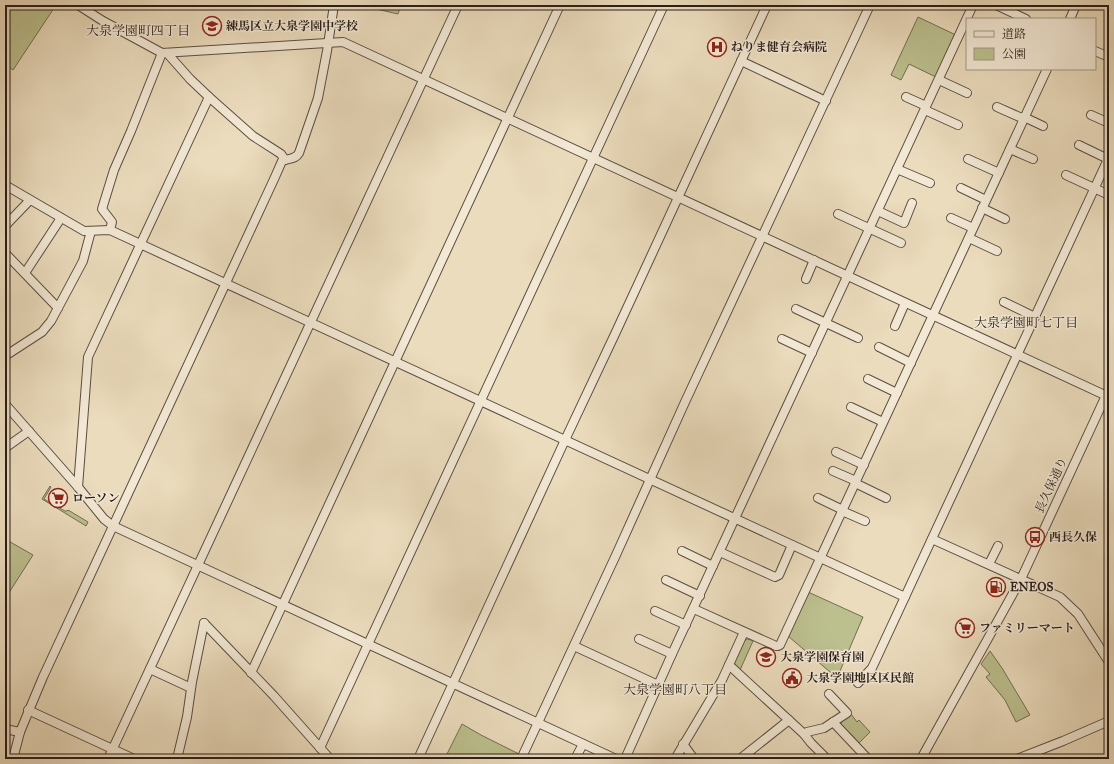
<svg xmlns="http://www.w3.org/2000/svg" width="1114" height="764" font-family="'IM FELL Great Primer','Noto Serif JP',serif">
	<rect width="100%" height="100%" fill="#ebdcbd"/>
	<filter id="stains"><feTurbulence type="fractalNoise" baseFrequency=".005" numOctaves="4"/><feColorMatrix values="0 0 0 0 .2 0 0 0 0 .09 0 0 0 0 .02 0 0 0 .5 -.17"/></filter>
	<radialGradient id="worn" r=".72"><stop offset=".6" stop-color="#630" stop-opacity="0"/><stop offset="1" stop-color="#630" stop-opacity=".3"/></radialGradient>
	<g fill="#bcbf8e" stroke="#736e54">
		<polygon points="5,5 56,5 13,70 5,64"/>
		<polygon points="373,5 401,5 398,14 372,8"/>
		<polygon points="918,17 958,36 938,78 909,64 901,80 891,75"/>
		<polygon points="50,486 51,487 44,499 65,511 67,511 68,510 88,522 86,526 42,499"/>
		<polygon points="5,539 33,555 5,599"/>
		<polygon points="808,592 863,617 837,678 788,636"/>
		<polygon points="748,639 753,641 740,670 735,665 734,661 743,641"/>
		<polygon points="990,651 1002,668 1030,715 1016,722 1005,700 986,677 990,674 981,664"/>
		<polygon points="851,714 857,722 859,720 870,732 859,743 841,724 841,721"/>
		<polygon points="462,724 481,735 521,755 519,759 452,759 446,756"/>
	</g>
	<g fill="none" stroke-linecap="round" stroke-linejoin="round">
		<defs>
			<g id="minor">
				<polyline points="78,5 103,21 162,53 343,42 1109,397"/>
				<polyline points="996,5 1026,19"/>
				<polyline points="1070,19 1076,5"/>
				<polyline points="1095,51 1109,57"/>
				<polyline points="167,53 190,79 209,97 253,136 281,154 285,160"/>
				<polyline points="741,61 826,101"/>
				<polyline points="939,80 967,93"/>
				<polyline points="906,97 926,106"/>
				<polyline points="997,107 1024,119"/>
				<polyline points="925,110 958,125"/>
				<polyline points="1091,115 1109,123"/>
				<polyline points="1024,117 1043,126"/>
				<polyline points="1079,145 1108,159"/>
				<polyline points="1010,149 1033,159"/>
				<polyline points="968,159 999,173"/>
				<polyline points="897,169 930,183"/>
				<polyline points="1066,175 1109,195"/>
				<polyline points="5,185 84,231 110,230 905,597"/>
				<polyline points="961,188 986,200"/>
				<polyline points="982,208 1005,219"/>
				<polyline points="878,211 904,223 912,203"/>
				<polyline points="838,214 901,243"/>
				<polyline points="951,218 973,228"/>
				<polyline points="5,226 30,200"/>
				<polyline points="110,230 112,222 102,209 114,170 131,131 162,53"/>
				<polyline points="969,238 997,251"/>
				<polyline points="5,253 58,308"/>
				<polyline points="25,273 61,218"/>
				<polyline points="806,279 814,260"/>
				<polyline points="5,300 5,301"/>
				<polyline points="1004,302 1035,317"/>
				<polyline points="796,309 858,338"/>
				<polyline points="895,326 905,303"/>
				<polyline points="782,339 812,353"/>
				<polyline points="879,347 911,363"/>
				<polyline points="5,356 42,332 51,321 83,261 91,231"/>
				<polyline points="868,379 897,393"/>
				<polyline points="5,404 78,487 104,519 113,526 616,759"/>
				<polyline points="851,407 883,422"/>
				<polyline points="5,448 29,431"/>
				<polyline points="836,452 864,465"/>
				<polyline points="833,471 856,481"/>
				<polyline points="855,483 886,498"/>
				<polyline points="78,487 88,357 209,97"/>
				<polyline points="818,498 843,510"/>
				<polyline points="842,511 865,521"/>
				<polyline points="932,539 1060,597 1078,614 1109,662"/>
				<polyline points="682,551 713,566"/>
				<polyline points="720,552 775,577 779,575 792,545"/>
				<polyline points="989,564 998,546"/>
				<polyline points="666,580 700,596"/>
				<polyline points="694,609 776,646 778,646 780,645 1047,69"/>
				<polyline points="655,611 686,625"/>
				<polyline points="204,623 274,696 330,759"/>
				<polyline points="639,639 672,654"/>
				<polyline points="574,646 658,685"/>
				<polyline points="729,665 804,734 811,743 827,759"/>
				<polyline points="150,669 191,688"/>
				<polyline points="251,673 560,5"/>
				<polyline points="858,683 872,668 1109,157"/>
				<polyline points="28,710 134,759"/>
				<polyline points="833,722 868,759"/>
				<polyline points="5,729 20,732"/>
				<polyline points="804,734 807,732 824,728 847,713 829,694"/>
				<polyline points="683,744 694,759"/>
				<polyline points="320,748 664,5"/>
				<path d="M 13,759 L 20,732 L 43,677 L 275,177 L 282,161 C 289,158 295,160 299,153 L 318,98 L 327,51 L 334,5"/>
				<polyline points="108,759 458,5"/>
				<polyline points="177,759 187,717 192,682 204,623"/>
				<polyline points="418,759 565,440 615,334 767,5"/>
				<polyline points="521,759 616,555 685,402 870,5"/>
				<polyline points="575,759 583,744"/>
				<polyline points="625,759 672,654 973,5"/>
				<polyline points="675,759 722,680 744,632"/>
				<polyline points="740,759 789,720"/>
				<polyline points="921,759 1021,579 1109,389"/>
				<polyline points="1017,759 1063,741 1109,721"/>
			</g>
		</defs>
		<use href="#minor" stroke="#5a4e42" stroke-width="10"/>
		<use href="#minor" stroke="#f2e8d4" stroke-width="8"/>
	</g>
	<defs>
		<symbol id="school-ring" viewBox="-11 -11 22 22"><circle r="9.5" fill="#f2e8d4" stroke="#8f2418" stroke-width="1.5"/><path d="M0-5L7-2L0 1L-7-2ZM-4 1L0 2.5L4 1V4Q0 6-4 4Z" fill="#8f2418"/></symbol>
		<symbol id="hospital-ring" viewBox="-11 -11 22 22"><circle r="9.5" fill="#f2e8d4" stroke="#8f2418" stroke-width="1.5"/><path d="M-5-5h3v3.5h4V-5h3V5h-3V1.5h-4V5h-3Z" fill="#8f2418"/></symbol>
		<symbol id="supermarket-ring" viewBox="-11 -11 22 22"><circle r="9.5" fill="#f2e8d4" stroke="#8f2418" stroke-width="1.5"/><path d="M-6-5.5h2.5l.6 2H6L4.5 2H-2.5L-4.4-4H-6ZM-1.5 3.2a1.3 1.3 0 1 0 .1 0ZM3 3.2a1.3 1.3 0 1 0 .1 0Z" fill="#8f2418"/></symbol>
		<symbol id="bus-ring" viewBox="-11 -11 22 22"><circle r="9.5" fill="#f2e8d4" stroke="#8f2418" stroke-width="1.5"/><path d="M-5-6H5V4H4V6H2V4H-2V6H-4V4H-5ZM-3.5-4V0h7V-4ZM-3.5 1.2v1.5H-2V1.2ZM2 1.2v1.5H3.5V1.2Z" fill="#8f2418"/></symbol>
		<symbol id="fuel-ring" viewBox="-11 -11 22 22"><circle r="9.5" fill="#f2e8d4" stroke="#8f2418" stroke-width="1.5"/><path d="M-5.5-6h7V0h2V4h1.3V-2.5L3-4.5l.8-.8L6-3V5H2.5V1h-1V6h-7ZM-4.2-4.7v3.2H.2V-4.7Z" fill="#8f2418"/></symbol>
		<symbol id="civic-ring" viewBox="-11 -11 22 22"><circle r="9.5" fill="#f2e8d4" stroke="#8f2418" stroke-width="1.5"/><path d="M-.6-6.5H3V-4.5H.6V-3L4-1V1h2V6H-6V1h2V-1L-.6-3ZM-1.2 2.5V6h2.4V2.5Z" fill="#8f2418"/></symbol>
	</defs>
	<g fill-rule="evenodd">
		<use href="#school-ring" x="201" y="15" width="22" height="22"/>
		<use href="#hospital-ring" x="706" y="36" width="22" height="22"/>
		<use href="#supermarket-ring" x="47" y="487" width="22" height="22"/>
		<use href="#bus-ring" x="1024" y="526" width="22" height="22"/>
		<use href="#fuel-ring" x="985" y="576" width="22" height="22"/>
		<use href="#supermarket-ring" x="954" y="617" width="22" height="22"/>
		<use href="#school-ring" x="755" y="646" width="22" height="22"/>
		<use href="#civic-ring" x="781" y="667" width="22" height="22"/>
	</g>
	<g text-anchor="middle" stroke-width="3" stroke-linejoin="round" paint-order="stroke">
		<g font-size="12" font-weight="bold" fill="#2a1e19" stroke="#f2e8d4" text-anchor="start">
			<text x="226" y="30">練馬区立大泉学園中学校</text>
			<text x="731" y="51">ねりま健育会病院</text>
			<text x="72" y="502">ローソン</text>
			<text x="1049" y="541">西長久保</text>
			<text x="1010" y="591">ENEOS</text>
			<text x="979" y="632">ファミリーマート</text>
			<text x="780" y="661">大泉学園保育園</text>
			<text x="806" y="682">大泉学園地区区民館</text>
		</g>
		<g font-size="12" fill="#2a1e19" stroke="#f2e8d4">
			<text transform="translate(1051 485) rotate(-65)" y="4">長久保通り</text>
		</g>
		<g font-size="13" fill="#2a1e19" stroke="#f2e8d4">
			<text x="138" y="35">大泉学園町四丁目</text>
			<text x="1026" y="327">大泉学園町七丁目</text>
			<text x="675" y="694">大泉学園町八丁目</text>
		</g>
	</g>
	<rect width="1114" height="764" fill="none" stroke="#ebdcbd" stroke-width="20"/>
	<rect x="6" y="6" width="1102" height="752" fill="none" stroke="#2a1e19" stroke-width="2"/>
	<rect x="10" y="10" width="1094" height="744" fill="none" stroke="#2a1e19"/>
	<rect x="966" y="18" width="130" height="52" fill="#f2e8d4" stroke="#a29789"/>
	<rect x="974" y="31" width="20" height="6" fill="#f2e8d4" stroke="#a29789"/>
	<text x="1002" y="38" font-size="12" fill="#2a1e19">道路</text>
	<rect x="974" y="48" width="20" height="12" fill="#bcbf8e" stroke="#a29789"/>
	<text x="1002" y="58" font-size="12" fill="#2a1e19">公園</text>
	<rect width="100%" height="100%" filter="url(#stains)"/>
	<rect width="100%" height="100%" fill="url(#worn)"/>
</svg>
